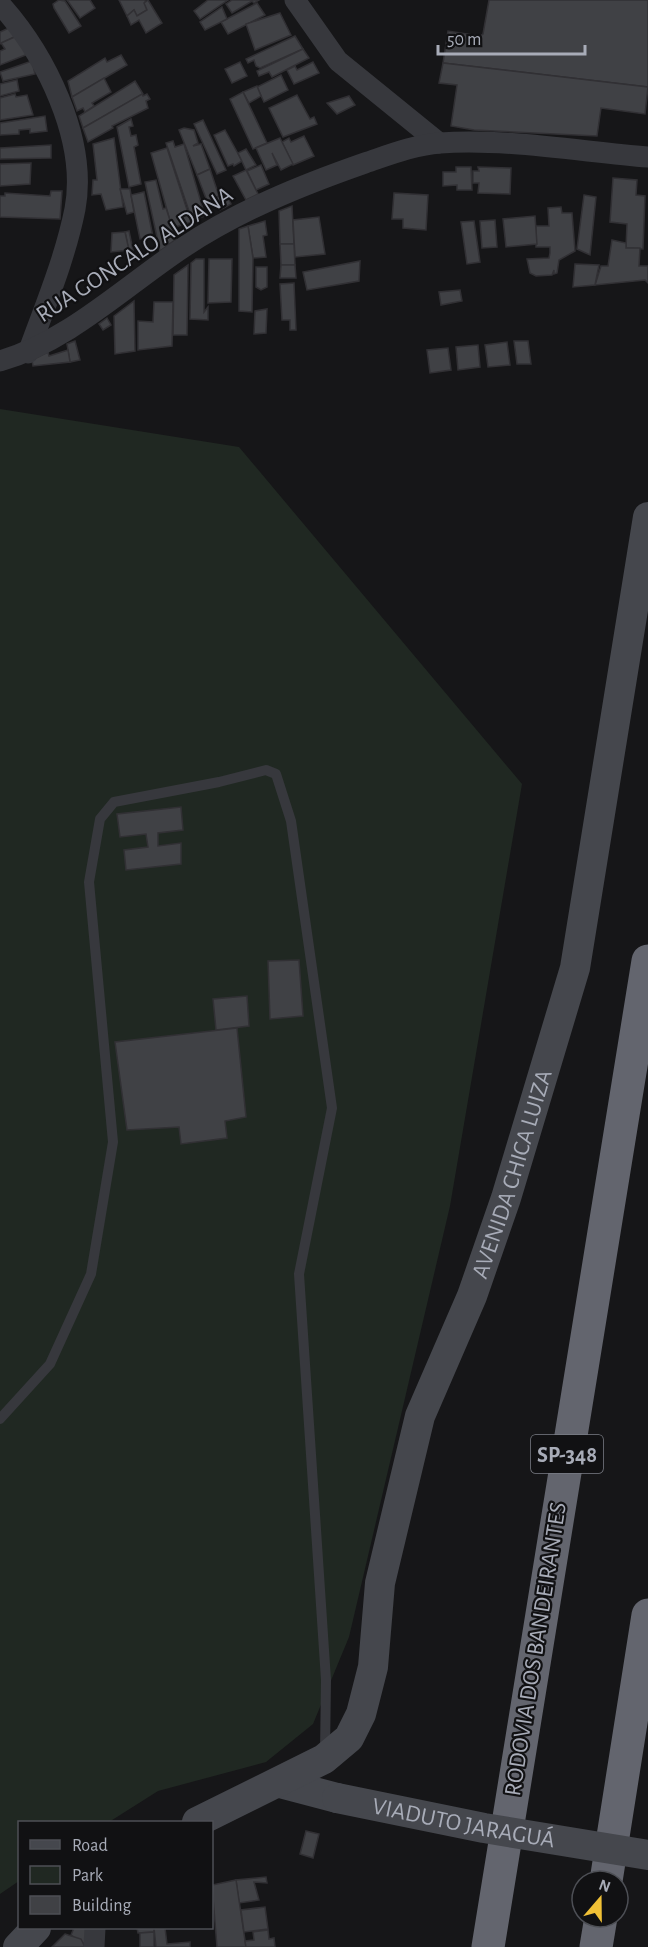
<svg xmlns="http://www.w3.org/2000/svg" width="648" height="1947" font-family="'Alegreya Sans',sans-serif">
	<rect width="100%" height="100%" fill="#161618"/>
	<polygon fill="#202822" points="0,409 239,447 522,784 450,1206 349,1637 313,1724 266,1762 158,1791 109,1822 20,1822 19,1881 0,1894"/>
	<g fill="#404145" stroke="#313034" stroke-width="1.5">
		<polygon points="59,0 65,1 81,26 69,33 54,8 53,4"/>
		<polygon points="67,0 90,0 95,8 80,18"/>
		<polygon points="119,0 145,0 147,10 137,16 134,10 127,16"/>
		<polygon points="148,0 162,23 146,33 139,20 131,25 127,16 134,10 137,16 147,10 144,3"/>
		<polygon points="208,0 228,0 200,19 194,11"/>
		<polygon points="232,0 259,0 254,3 252,1 232,13 226,4"/>
		<polygon points="489,0 648,0 648,87 443,63 448,31 480,36 483,34"/>
		<polygon points="257,3 265,15 228,34 221,22"/>
		<polygon points="222,7 227,19 205,30 200,22"/>
		<polygon points="280,13 291,35 255,50 246,24"/>
		<polygon points="11,27 16,36 0,44 0,32"/>
		<polygon points="19,35 28,54 0,65 0,51 5,49 1,43"/>
		<polygon points="295,36 303,49 260,68 256,66 254,60 248,63 246,59"/>
		<polygon points="303,49 309,58 272,77 269,72 259,76 257,71"/>
		<polygon points="121,55 127,65 72,97 68,81 105,58 107,62"/>
		<polygon points="32,61 35,74 3,81 0,72"/>
		<polygon points="240,62 247,76 232,83 225,69"/>
		<polygon points="313,62 319,73 294,84 287,70 295,66 297,70"/>
		<polygon points="443,63 648,87 645,114 601,108 597,136 474,130 451,126 457,85 439,83"/>
		<polygon points="281,75 288,90 264,102 257,87"/>
		<polygon points="104,78 111,92 92,103 94,106 85,112 83,108 77,111 72,97"/>
		<polygon points="17,80 19,91 0,96 0,84"/>
		<polygon points="135,81 143,94 83,128 79,116"/>
		<polygon points="257,86 261,96 249,103 243,92"/>
		<polygon points="243,92 267,143 253,149 230,99"/>
		<polygon points="15,94 16,97 27,95 33,115 0,120 0,98"/>
		<polygon points="142,94 143,96 147,94 150,99 146,101 148,108 112,126 113,128 88,142 83,128"/>
		<polygon points="297,95 310,119 314,117 317,124 283,137 269,108"/>
		<polygon points="349,96 355,105 337,114 327,103"/>
		<polygon points="45,116 47,131 30,133 30,129 19,130 19,134 0,135 0,123"/>
		<polygon points="131,119 133,126 129,127 131,136 136,135 138,145 134,147 141,184 129,187 117,127"/>
		<polygon points="203,120 226,170 217,174 194,124"/>
		<polygon points="184,128 194,130 198,143 193,146 201,144 210,169 197,175 179,130"/>
		<polygon points="225,130 242,161 234,166 233,164 228,166 214,135"/>
		<polygon points="304,136 314,156 293,165 282,142 289,138 291,142"/>
		<polygon points="114,138 123,207 106,210 101,194 92,195 93,180 97,180 93,144"/>
		<polygon points="280,138 293,164 281,170 272,153 277,165 266,170 256,148"/>
		<polygon points="173,141 175,147 184,144 205,216 192,220 166,143"/>
		<polygon points="51,145 51,158 0,159 0,148"/>
		<polygon points="167,148 191,222 172,228 151,153"/>
		<polygon points="246,149 256,165 246,170 238,153"/>
		<polygon points="31,163 30,184 0,186 0,164"/>
		<polygon points="261,165 269,184 256,190 247,171"/>
		<polygon points="456,167 471,167 472,190 457,190 457,185 443,186 443,172 456,172"/>
		<polygon points="478,167 511,168 510,194 478,193 479,183 473,183 473,171 479,171"/>
		<polygon points="210,169 219,196 207,201 197,175"/>
		<polygon points="246,170 258,194 246,200 233,176"/>
		<polygon points="613,178 637,180 636,195 645,196 643,249 626,248 627,224 610,222"/>
		<polygon points="156,180 163,209 166,208 176,239 160,251 145,182"/>
		<polygon points="120,189 130,189 134,212 127,214"/>
		<polygon points="51,191 62,191 60,219 0,217 0,196 5,196 5,193 50,196"/>
		<polygon points="144,192 153,237 140,239 131,195"/>
		<polygon points="226,193 231,204 220,210 215,198"/>
		<polygon points="394,193 428,195 426,230 403,228 403,219 392,219"/>
		<polygon points="584,195 596,197 590,255 577,249"/>
		<polygon points="292,206 294,244 280,244 279,211"/>
		<polygon points="561,207 562,213 572,213 575,251 559,260 557,273 554,274 554,270 552,275 536,276 530,273 527,259 549,258 550,253 550,247 536,247 536,226 549,226 548,208"/>
		<polygon points="535,216 537,244 506,247 503,219"/>
		<polygon points="319,217 325,254 295,257 293,220"/>
		<polygon points="495,220 497,247 482,248 480,221"/>
		<polygon points="265,221 267,235 263,236 266,257 253,258 248,226"/>
		<polygon points="474,221 480,262 467,264 461,222"/>
		<polygon points="248,226 253,258 252,312 239,311 239,229"/>
		<polygon points="129,231 134,255 130,257 125,232"/>
		<polygon points="125,232 129,250 111,252 112,233"/>
		<polygon points="612,240 626,243 626,248 640,248 639,266 648,266 648,283 645,280 595,285 601,266 608,266"/>
		<polygon points="280,244 294,244 295,265 281,265"/>
		<polygon points="196,259 204,259 204,312 208,307 208,320 190,319 191,263"/>
		<polygon points="209,259 232,259 231,302 208,303"/>
		<polygon points="360,261 359,281 307,290 303,272"/>
		<polygon points="575,264 599,265 595,285 573,287"/>
		<polygon points="188,265 187,335 173,335 174,275"/>
		<polygon points="281,265 295,265 296,278 280,278"/>
		<polygon points="256,267 267,267 267,287 261,290 256,287"/>
		<polygon points="294,283 296,330 290,330 290,320 282,320 280,284"/>
		<polygon points="460,290 462,301 441,305 439,292"/>
		<polygon points="134,301 135,351 115,354 114,316"/>
		<polygon points="154,302 173,302 172,346 138,350 138,321 153,322"/>
		<polygon points="267,309 266,333 254,334 255,311"/>
		<polygon points="107,318 111,325 103,330 99,324"/>
		<polygon points="75,341 80,360 70,362 67,344"/>
		<polygon points="514,341 528,341 531,364 517,364"/>
		<polygon points="507,342 510,365 488,367 485,345"/>
		<polygon points="478,345 480,367 458,370 456,347"/>
		<polygon points="448,348 451,370 430,373 427,350"/>
		<polygon points="68,350 70,362 33,366 32,360 48,352 49,356"/>
		<polygon points="181,807 183,830 158,833 158,846 181,843 181,864 126,870 124,850 148,847 146,834 120,837 117,814"/>
		<polygon points="299,960 303,1016 270,1019 268,961"/>
		<polygon points="247,996 249,1026 216,1030 213,999"/>
		<polygon points="237,1028 246,1117 225,1121 227,1138 181,1144 179,1127 127,1130 115,1042"/>
		<polygon points="306,1831 319,1834 313,1858 300,1854"/>
		<polygon points="266,1877 267,1883 254,1882 259,1900 239,1903 236,1880"/>
		<polygon points="236,1880 246,1947 217,1947 212,1885"/>
		<polygon points="265,1907 268,1929 244,1932 241,1910"/>
		<polygon points="74,1928 90,1928 84,1944 71,1935"/>
		<polygon points="137,1928 154,1928 154,1932 138,1933"/>
		<polygon points="154,1928 165,1928 167,1944 190,1942 190,1947 156,1947"/>
		<polygon points="268,1930 269,1939 274,1938 275,1947 246,1947 245,1941 254,1940 253,1932"/>
		<polygon points="154,1932 154,1947 140,1947 140,1933"/>
		<polygon points="65,1934 81,1939 85,1947 52,1947"/>
	</g>
	<g fill="none" stroke-linecap="round" stroke-linejoin="round">
		<polyline stroke="#37383d" stroke-width="10" points="0,1419 50,1364 91,1274 113,1142 89,882 100,819 114,802 219,782 266,770 276,774 291,821 332,1108 299,1274 326,1680 325,1752"/>
		<g stroke="#37383d" stroke-width="21">
			<polyline points="295,0 338,61 439,143"/>
			<path d="M 0,4 C 45,54 88,139 75,209 C 65,259 45,306 28,353"/>
			<path d="M 0,361 C 69,341 125,286 184,247 C 240,210 302,185 365,163 C 389,155 414,145 440,143 C 503,138 584,152 648,157"/>
			<polyline points="94,1947 95,1928"/>
		</g>
		<g stroke="#45474d" stroke-width="30">
			<polyline points="280,1783 337,1798"/>
			<path id="s1" d="M 197,1822 L 324,1759 L 349,1738 L 361,1714 L 373,1667 L 380,1583 L 420,1416 L 472,1296 L 506,1198 L 575,968 L 648,517"/>
			<polyline points="18,1947 36,1928"/>
		</g>
		<g stroke="#63656e" stroke-width="33">
			<polyline points="606,1881 648,1615"/>
			<polyline points="488,1947 648,961"/>
			<polyline points="596,1947 601,1917"/>
		</g>
		<path stroke="#45474d" stroke-width="30" id="s2" d="M 337,1798 L 484,1828 L 648,1855"/>
	</g>
	<g text-anchor="middle" stroke-width="4.5" stroke-linejoin="round" paint-order="stroke">
		<rect fill="#111113" stroke="#7b7e86" stroke-width="1.5" x="531" y="1435" width="72" height="38" rx="4.5"/>
		<g font-size="22" font-weight="bold" fill="#a8acb8">
			<text x="567" y="1462">SP-348</text>
		</g>
		<g font-size="24" fill="#a8acb8" stroke="#111113">
			<text transform="translate(134 254) rotate(-33)" y="8">RUA GONCALO ALDANA</text>
			<text dy="8" stroke="none"><textPath href="#s1" startOffset="765">AVENIDA CHICA LUIZA</textPath></text>
			<text transform="translate(535 1649) rotate(-81)" y="8">RODOVIA DOS BANDEIRANTES</text>
			<text dy="8" stroke="none"><textPath href="#s2" startOffset="129">VIADUTO JARAGUÁ</textPath></text>
		</g>
	</g>
	<rect x="18" y="1821" width="195" height="108" fill="#111113" stroke="#4d4f55" stroke-width="1.5"/>
	<rect x="30" y="1840" width="30" height="9" fill="#45474d" stroke="#4d4f55" stroke-width="1.5"/>
	<text x="72" y="1851" font-size="18" fill="#a8acb8">Road</text>
	<rect x="30" y="1866" width="30" height="18" fill="#202822" stroke="#4d4f55" stroke-width="1.5"/>
	<text x="72" y="1881" font-size="18" fill="#a8acb8">Park</text>
	<rect x="30" y="1896" width="30" height="18" fill="#404145" stroke="#4d4f55" stroke-width="1.5"/>
	<text x="72" y="1911" font-size="18" fill="#a8acb8">Building</text>
	<g transform="translate(600 1899) rotate(20)"><circle r="28" fill="#111113" stroke="#4d4f55" stroke-width="1.5"/>
	<path d="M0-4.5L10 22L0 15L-10 22Z" fill="#f0c036"/>
	<text y="-9" font-size="16" font-weight="bold" text-anchor="middle" fill="#a8acb8">N</text>
	</g>
	<path d="M438 45v9h147v-9" fill="none" stroke="#a8acb8" stroke-width="3"/>
	<text x="447" y="45" font-size="18" fill="#a8acb8" stroke="#111113" stroke-width="4.5" paint-order="stroke">50 m</text>
</svg>
